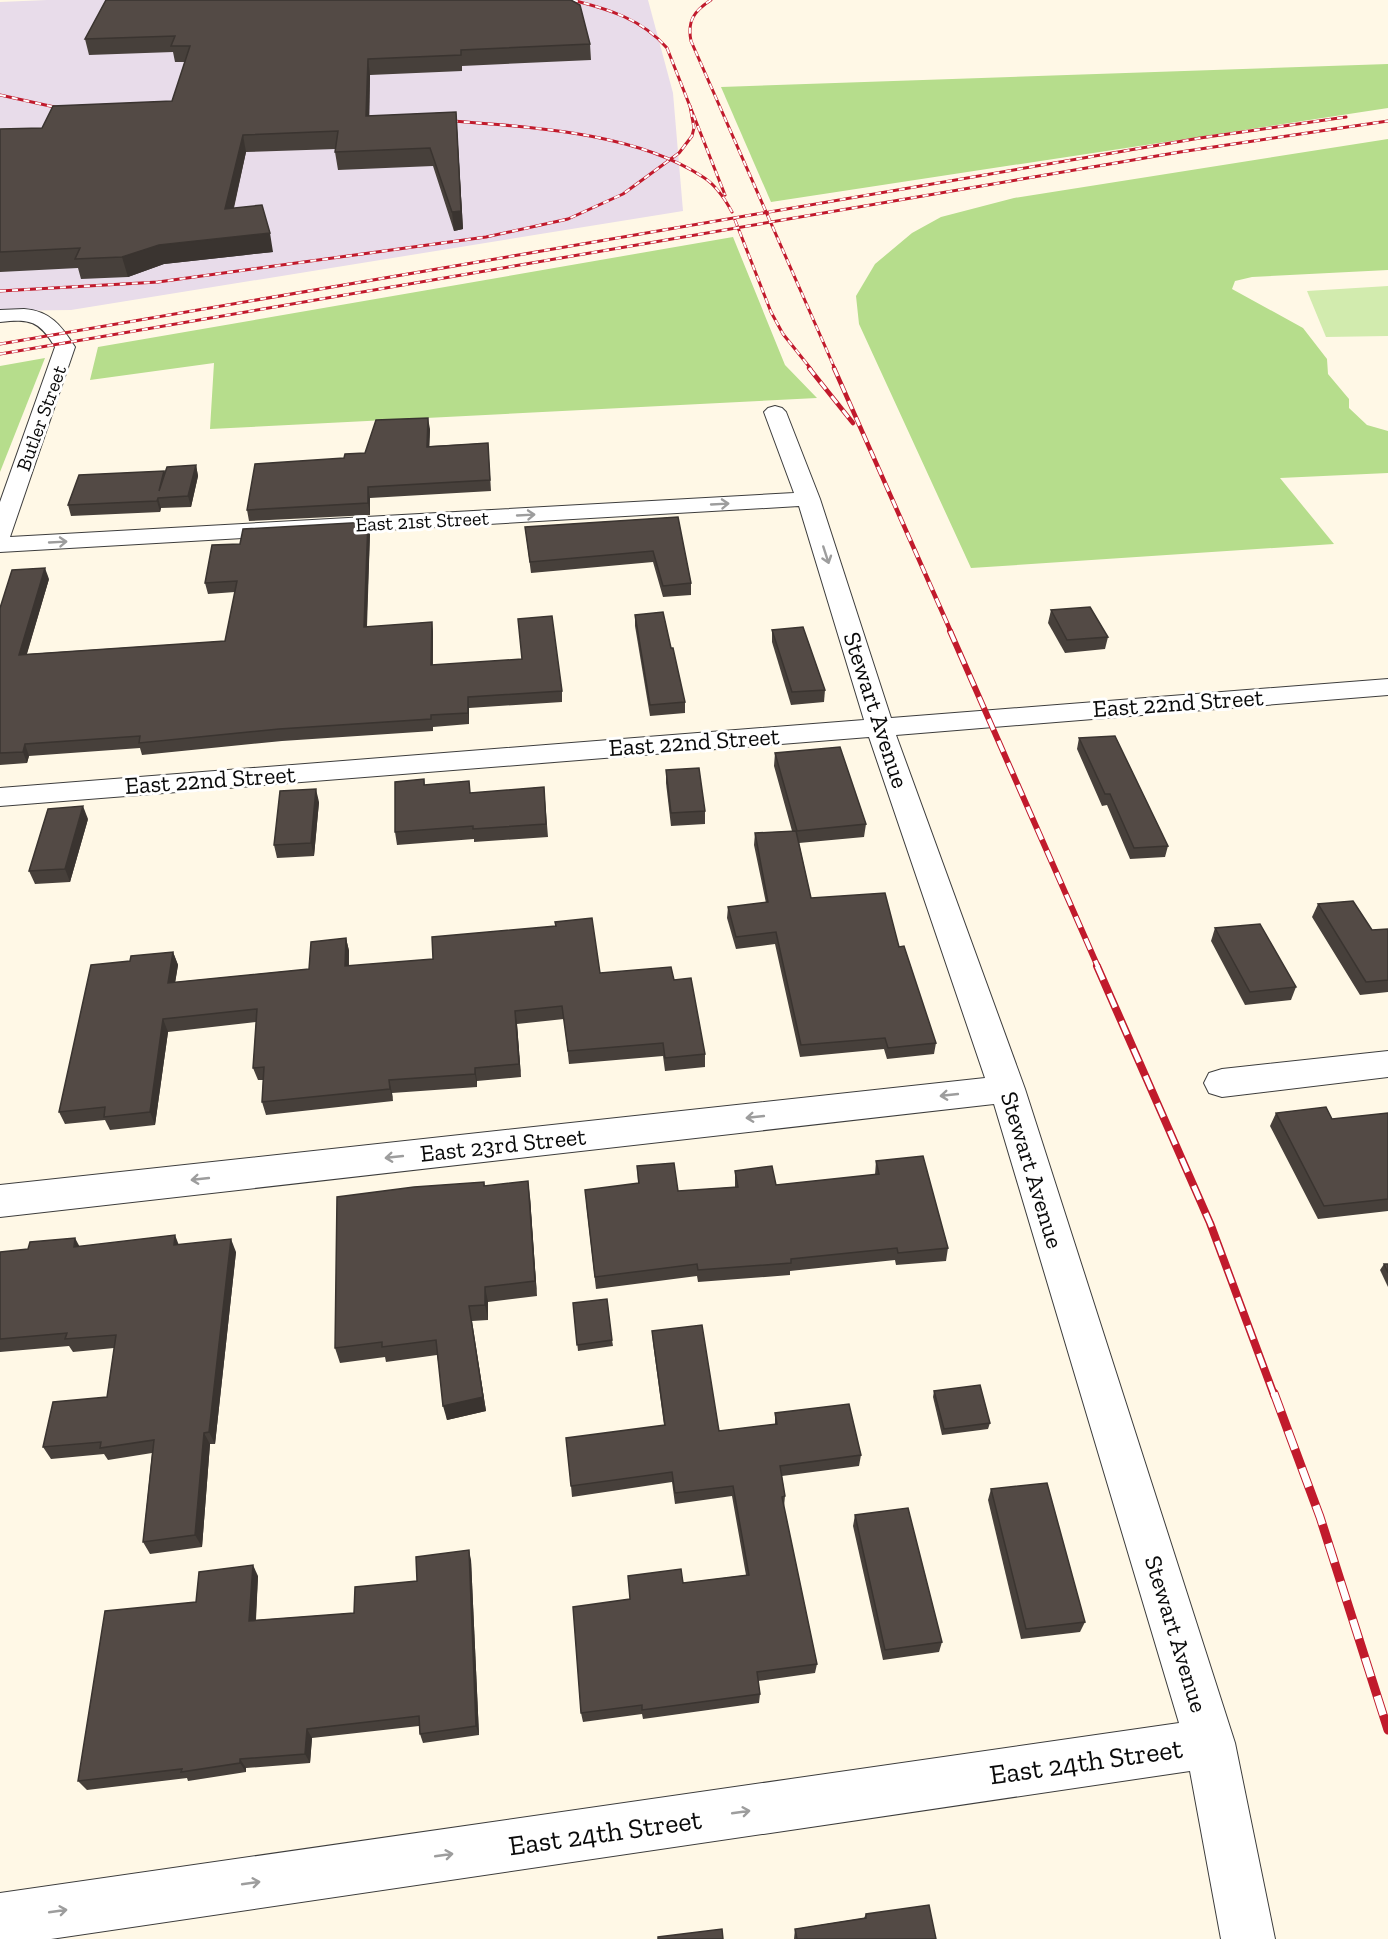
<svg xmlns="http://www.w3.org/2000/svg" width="1388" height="1939" font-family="'Zilla Slab',serif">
	<rect width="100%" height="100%" fill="#fff8e6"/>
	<polygon fill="#e8dcea" points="47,0 648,0 673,93 683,211 71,310 0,311 0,2"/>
	<polygon fill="#d2ebae" points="1388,286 1388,336 1326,337 1307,291"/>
	<g fill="#b6dd8c">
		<polygon points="1388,64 1388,108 771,202 721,87"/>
		<polygon points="1388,139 1388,270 1252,277 1235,281 1232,289 1303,328 1327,359 1328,374 1349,399 1349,408 1367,425 1388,431 1388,473 1280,478 1334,544 971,568 859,324 856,296 875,264 912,233 941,217 1014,198"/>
		<polygon points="733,237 785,365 817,398 210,429 214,363 90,380 98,347"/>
		<polygon points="45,358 0,472 0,366"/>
	</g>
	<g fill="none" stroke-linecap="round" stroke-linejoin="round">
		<defs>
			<g id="street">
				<path d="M 24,309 C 50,311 61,325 75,347 L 10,537 L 794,493 L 764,412 L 768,408 L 775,406 L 782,408 L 786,412 L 820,499 L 891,718 L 1388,679 L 1388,695 L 896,735 L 1025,1089 L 1235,1743 L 1275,1939 L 1221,1939 L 1190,1771 L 51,1939 L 0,1939 L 0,1893 L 1179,1723 L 994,1104 L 0,1217 L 0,1185 L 985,1078 L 869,737 L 0,806 L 0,788 L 864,720 L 799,506 L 0,552 L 0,502 L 55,347 C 39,320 30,319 0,322 L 0,310 Z"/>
				<polygon points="1388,1051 1388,1077 1222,1097 1209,1093 1204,1083 1209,1073 1222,1069"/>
			</g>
		</defs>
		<use href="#street" stroke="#3d3d3d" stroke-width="2"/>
		<use href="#street" fill="#fff" fill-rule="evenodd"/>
		<defs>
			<g id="rail-far4">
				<path d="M 572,0 C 608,9 642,19 667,48 L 725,195"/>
				<path d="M 711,0 C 694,11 687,21 691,41 L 835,369"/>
				<polyline points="0,95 68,110"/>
				<path d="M 440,120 C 523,127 631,130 703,177 C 716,185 725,199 732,212"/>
				<polyline points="735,220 771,312 783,334 811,369"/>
				<polyline points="0,291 158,282 486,237 568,219 623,194 679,153 692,136 694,128 690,106"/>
				<polyline points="0,344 1200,138 1346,117"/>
				<polyline points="0,354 1180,152 1388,121"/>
			</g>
			<g id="rail-far3">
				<polyline points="809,368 853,423"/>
				<polyline points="834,368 951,632"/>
			</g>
			<polyline id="rail-far2" points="950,631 1098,967"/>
			<polyline id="rail-far1" points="1097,966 1210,1223 1274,1395"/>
			<polyline id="rail" points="1274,1393 1320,1517 1388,1730"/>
		</defs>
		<use href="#rail-far4" stroke="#c11a2c" stroke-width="3"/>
		<use href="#rail-far3" stroke="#c11a2c" stroke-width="4.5"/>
		<use href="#rail-far2" stroke="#c11a2c" stroke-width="6"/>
		<use href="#rail-far1" stroke="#c11a2c" stroke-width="8"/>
		<use href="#rail" stroke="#c11a2c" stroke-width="9"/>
		<use href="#rail-far4" stroke="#fff" stroke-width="2" stroke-dasharray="6" stroke-linecap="butt"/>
		<use href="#rail-far3" stroke="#fff" stroke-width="3" stroke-dasharray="9" stroke-linecap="butt"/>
		<use href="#rail-far2" stroke="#fff" stroke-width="4" stroke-dasharray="12" stroke-linecap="butt"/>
		<use href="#rail-far1" stroke="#fff" stroke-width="5" stroke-dasharray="15" stroke-linecap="butt"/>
		<use href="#rail" stroke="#fff" stroke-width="7" stroke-dasharray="20" stroke-linecap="butt"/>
	</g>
	<g fill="#47403b">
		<polygon points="106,0 590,44 591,60 462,66 462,71 370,75 369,116 456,112 463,229 454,231 433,166 338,170 335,152 336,149 246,152 234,208 273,252 164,264 128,277 81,279 78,268 0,272 0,129 42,128 172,101 185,62 175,62 173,52 89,55 85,39"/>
		<polygon points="430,429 429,446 488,443 491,491 370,498 370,515 249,521 247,510 344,458 365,453"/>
		<polygon points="196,465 198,476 191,507 161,508 160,512 71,516 68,505 165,474"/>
		<polygon points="678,517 691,583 691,595 663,597 653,562 531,573 525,527"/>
		<polygon points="368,522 370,533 367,627 432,622 433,633 433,665 562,691 562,702 469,708 469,724 433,727 433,731 282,741 142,755 140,748 29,756 27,763 0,765 0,608 49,579 27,654 225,641 235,592 208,594 205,583 240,544"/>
		<polygon points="1051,610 1108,637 1105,649 1065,653 1048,623"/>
		<polygon points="635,615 671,648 685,702 685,713 650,716 635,626"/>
		<polygon points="772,630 825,690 824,702 791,705 772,642"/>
		<polygon points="1079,738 1168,846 1165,857 1130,859 1107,805 1102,806 1077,749"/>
		<polygon points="775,753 866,824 864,837 799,843 811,898 899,947 936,1043 934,1054 887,1059 884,1049 800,1057 775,944 736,949 727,918 728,907 766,903 754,845 755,833 792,831 774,766"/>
		<polygon points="666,770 705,811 705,824 671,826 666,783"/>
		<polygon points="424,779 425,785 471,793 544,787 548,837 474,842 474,839 397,845 395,832"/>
		<polygon points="319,802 314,856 277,858 274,845"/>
		<polygon points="88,819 70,882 35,884 29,871"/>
		<polygon points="1318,904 1372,930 1388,929 1388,992 1360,995 1312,917"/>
		<polygon points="1215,928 1296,987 1291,1000 1245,1005 1211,941"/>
		<polygon points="346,938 349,951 349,966 600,973 674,980 705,1054 705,1067 665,1071 663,1056 569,1064 564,1019 517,1024 521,1077 477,1081 477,1087 392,1093 393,1101 266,1115 262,1102 263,1080 258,1080 253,1068 256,1022 168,1032 155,1125 110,1130 105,1120 65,1124 59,1112 130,961 173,952 178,965 175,982 309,969"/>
		<polygon points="1276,1113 1332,1119 1388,1113 1388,1211 1318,1219 1270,1126"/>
		<polygon points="876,1161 948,1248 946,1261 896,1265 895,1260 790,1271 790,1275 698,1282 697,1276 596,1289 586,1202 638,1183 637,1166 678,1191 735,1187 735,1171 776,1185 875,1175"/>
		<polygon points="484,1182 485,1186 530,1197 537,1296 488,1302 488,1320 472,1321 486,1411 447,1420 437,1355 386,1362 385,1357 340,1363 335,1348"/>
		<polygon points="179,1244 236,1252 215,1444 210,1444 202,1547 150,1554 143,1542 152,1453 108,1460 104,1454 51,1459 43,1447 107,1397 114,1348 73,1352 69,1346 0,1352 0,1252 79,1246"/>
		<polygon points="1384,1264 1388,1264 1388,1287 1380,1270"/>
		<polygon points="573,1303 612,1340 613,1346 578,1351"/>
		<polygon points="652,1331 719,1431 775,1424 775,1413 861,1455 859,1466 782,1476 785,1496 784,1507 817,1664 815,1673 758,1681 760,1694 759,1703 643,1719 642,1714 583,1722 581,1713 630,1599 683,1583 746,1575 732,1496 675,1504 672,1482 572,1497 571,1486 664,1425 653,1343"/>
		<polygon points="934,1391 990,1423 988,1429 942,1435 933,1397"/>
		<polygon points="991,1489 1085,1622 1080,1632 1021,1639 988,1500"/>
		<polygon points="855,1515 942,1642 939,1652 883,1660 853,1526"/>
		<polygon points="471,1560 479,1735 423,1743 420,1734 419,1726 312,1738 310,1763 246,1768 246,1772 188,1781 187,1778 87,1790 78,1781 196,1602 258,1576 256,1620 354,1613 417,1581"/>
		<polygon points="866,1914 936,1939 794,1939 795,1929 864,1918"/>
	</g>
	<g fill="#3a3430">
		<polygon points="368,59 370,75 369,133 366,116"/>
		<polygon points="456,112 463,229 454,231 452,212"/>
		<polygon points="243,135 246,152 229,228 225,209"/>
		<polygon points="270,233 273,252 164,264 128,277 122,257 159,245"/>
		<polygon points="428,418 430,429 429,458 427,447"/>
		<polygon points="196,465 198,476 191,507 188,496"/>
		<polygon points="368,487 370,498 370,515 368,503"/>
		<polygon points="158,498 161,508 160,512 157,501"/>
		<polygon points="368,522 370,533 366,638 364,627"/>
		<polygon points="45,568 49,579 23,666 19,655"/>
		<polygon points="432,622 433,633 432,676 431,665"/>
		<polygon points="468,697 469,708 469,724 468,713"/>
		<polygon points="25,744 29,756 27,763 23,752"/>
		<polygon points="316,789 319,802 314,856 311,843"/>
		<polygon points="83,806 88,819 70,882 65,869"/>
		<polygon points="346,938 349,951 348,979 345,966"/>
		<polygon points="173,952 178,965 173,996 168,983"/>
		<polygon points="515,1011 517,1024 521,1077 519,1064"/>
		<polygon points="163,1019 168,1032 155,1125 150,1112"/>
		<polygon points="475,1068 477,1081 477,1087 475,1074"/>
		<polygon points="389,1080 392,1093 393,1101 390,1089"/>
		<polygon points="528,1181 530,1197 537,1296 535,1281"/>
		<polygon points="175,1235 180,1248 174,1245"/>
		<polygon points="75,1238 82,1251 74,1247"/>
		<polygon points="231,1239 236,1252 215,1444 209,1432"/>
		<polygon points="485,1287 488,1302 488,1320 485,1305"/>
		<polygon points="469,1306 486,1411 447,1420 443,1406"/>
		<polygon points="204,1433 210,1444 202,1547 195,1535"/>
		<polygon points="469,1550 471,1560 479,1735 476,1726"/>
		<polygon points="253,1565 258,1576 255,1631 249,1621"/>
		<polygon points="307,1729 312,1738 310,1763 305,1754"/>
		<polygon points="240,1759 246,1768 246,1772 240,1763"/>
	</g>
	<g fill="#534a45" stroke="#3a3430" stroke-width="1.5">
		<polygon points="106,0 571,0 580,5 590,44 461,50 461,55 368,59 366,116 456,112 461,211 452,212 430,148 335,152 338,131 243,135 225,209 262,205 270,233 159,245 122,257 75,259 80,248 0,252 0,129 42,128 53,106 172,101 190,46 171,46 175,36 85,39"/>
		<polygon points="428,418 427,447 488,443 490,480 368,487 368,503 247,510 255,464 344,458 345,454 365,453 376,420"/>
		<polygon points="196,465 188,496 158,498 157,501 68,505 79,475 164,471 159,491 167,467"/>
		<polygon points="678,517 691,583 663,586 653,551 530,562 525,527"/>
		<polygon points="368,522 364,627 432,622 431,665 522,659 518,619 552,616 562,691 468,697 468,713 431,715 431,719 279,729 139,743 140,736 25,744 23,752 0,753 0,608 12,570 45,568 19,655 225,641 237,581 205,583 212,545 240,544 243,529"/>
		<polygon points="1090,607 1108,637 1067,640 1051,610"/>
		<polygon points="663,612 671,648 673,648 685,702 650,705 635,615"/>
		<polygon points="803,627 825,690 792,692 772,630"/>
		<polygon points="1115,736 1168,846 1134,848 1110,794 1105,794 1079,738"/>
		<polygon points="840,747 866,824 797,831 775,753"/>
		<polygon points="699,768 705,811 671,813 666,770"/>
		<polygon points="424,779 424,785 469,781 470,793 544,787 546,824 473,829 473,826 395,832 395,782"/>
		<polygon points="316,789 311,843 274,845 280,791"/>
		<polygon points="83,806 65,869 29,871 48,809"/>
		<polygon points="796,831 811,898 885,893 899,947 904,946 936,1043 888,1048 885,1038 801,1045 776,932 736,937 728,907 768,902 755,833"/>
		<polygon points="1353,901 1372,930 1388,929 1388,980 1366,982 1318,904"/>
		<polygon points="592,918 600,973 671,967 674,980 691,978 705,1054 665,1058 663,1043 568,1051 562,1006 515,1011 519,1064 475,1068 475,1074 389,1080 390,1089 262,1102 264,1067 253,1068 257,1009 163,1019 150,1112 104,1117 105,1107 59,1112 91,965 130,961 131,956 173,952 168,983 309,969 311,942 346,938 345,966 433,959 432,937 556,926 555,922"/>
		<polygon points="1260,924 1296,987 1250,992 1215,928"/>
		<polygon points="1326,1107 1332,1119 1388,1113 1388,1199 1324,1206 1276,1113"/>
		<polygon points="923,1156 948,1248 898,1253 897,1248 791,1259 791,1263 698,1270 697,1264 595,1277 585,1190 639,1183 637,1166 674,1163 678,1191 738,1187 735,1171 772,1166 776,1185 879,1174 876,1161"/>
		<polygon points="528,1181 535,1281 485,1287 485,1305 469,1306 483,1397 443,1406 436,1340 382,1347 382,1342 335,1348 337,1197 414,1187 484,1182 484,1186"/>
		<polygon points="175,1235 174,1245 231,1239 209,1432 204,1433 195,1535 143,1542 154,1440 100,1448 101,1442 43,1447 53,1402 107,1397 116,1335 65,1339 67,1333 0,1339 0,1252 28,1249 30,1242 75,1238 74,1247"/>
		<polygon points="1384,1264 1388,1264 1388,1273"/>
		<polygon points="607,1299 612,1340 577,1345 573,1303"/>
		<polygon points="702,1325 719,1431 777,1424 775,1413 849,1404 861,1455 780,1466 785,1496 782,1497 817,1664 757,1672 760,1694 642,1710 642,1705 581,1713 573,1607 630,1599 628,1576 681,1569 683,1583 749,1575 733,1486 675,1493 672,1472 571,1486 566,1438 665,1425 652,1331"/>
		<polygon points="980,1385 990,1423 944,1429 934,1391"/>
		<polygon points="1047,1483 1085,1622 1026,1629 991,1489"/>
		<polygon points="908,1508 942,1642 885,1650 855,1515"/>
		<polygon points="469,1550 476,1726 420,1734 419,1716 307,1729 305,1754 240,1759 240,1763 181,1772 182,1769 78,1781 105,1611 196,1602 199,1572 253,1565 249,1621 354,1613 355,1587 417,1581 416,1557"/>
		<polygon points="929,1905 936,1939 797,1939 795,1929 866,1918 866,1914"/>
		<polygon points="722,1929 723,1939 658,1939 658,1937"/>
	</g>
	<defs><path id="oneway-shaft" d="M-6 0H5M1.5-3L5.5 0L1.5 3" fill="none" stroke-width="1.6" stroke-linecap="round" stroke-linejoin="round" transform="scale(1.5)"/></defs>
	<g stroke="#9d9d9d">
		<use href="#oneway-shaft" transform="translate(720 504) rotate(-3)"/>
		<use href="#oneway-shaft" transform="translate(526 515) rotate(-3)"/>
		<use href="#oneway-shaft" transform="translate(58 542) rotate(-3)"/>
		<use href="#oneway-shaft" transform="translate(826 555) rotate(72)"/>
		<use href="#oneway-shaft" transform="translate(949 1095) rotate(174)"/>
		<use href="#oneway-shaft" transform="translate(755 1117) rotate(174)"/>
		<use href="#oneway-shaft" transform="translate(394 1157) rotate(174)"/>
		<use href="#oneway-shaft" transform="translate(200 1179) rotate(174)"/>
		<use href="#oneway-shaft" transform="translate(741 1812) rotate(-8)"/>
		<use href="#oneway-shaft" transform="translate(444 1855) rotate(-8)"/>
		<use href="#oneway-shaft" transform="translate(251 1883) rotate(-8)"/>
		<use href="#oneway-shaft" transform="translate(58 1911) rotate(-8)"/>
	</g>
	<g text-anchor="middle" stroke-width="6" stroke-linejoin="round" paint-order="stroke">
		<g font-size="20" fill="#0a0a0a" stroke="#fff">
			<text transform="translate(41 418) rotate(-70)" y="7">Butler Street</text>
			<text transform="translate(422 521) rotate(-3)" y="7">East 21st Street</text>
		</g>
		<g font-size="24" fill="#0a0a0a" stroke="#fff">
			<text transform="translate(1178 703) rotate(-4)" y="8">East 22nd Street</text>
			<text transform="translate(876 710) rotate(72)" y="8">Stewart Avenue</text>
			<text transform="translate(694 742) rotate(-4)" y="8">East 22nd Street</text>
			<text transform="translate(210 780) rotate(-4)" y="8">East 22nd Street</text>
			<text transform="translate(503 1145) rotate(-6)" y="8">East 23rd Street</text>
			<text transform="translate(1032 1170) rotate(73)" y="8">Stewart Avenue</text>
			<text transform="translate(1176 1634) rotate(73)" y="8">Stewart Avenue</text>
		</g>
		<g font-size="28" fill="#0a0a0a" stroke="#fff">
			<text transform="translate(1086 1761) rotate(-8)" y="10">East 24th Street</text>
			<text transform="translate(605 1832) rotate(-8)" y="10">East 24th Street</text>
		</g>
	</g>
</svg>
